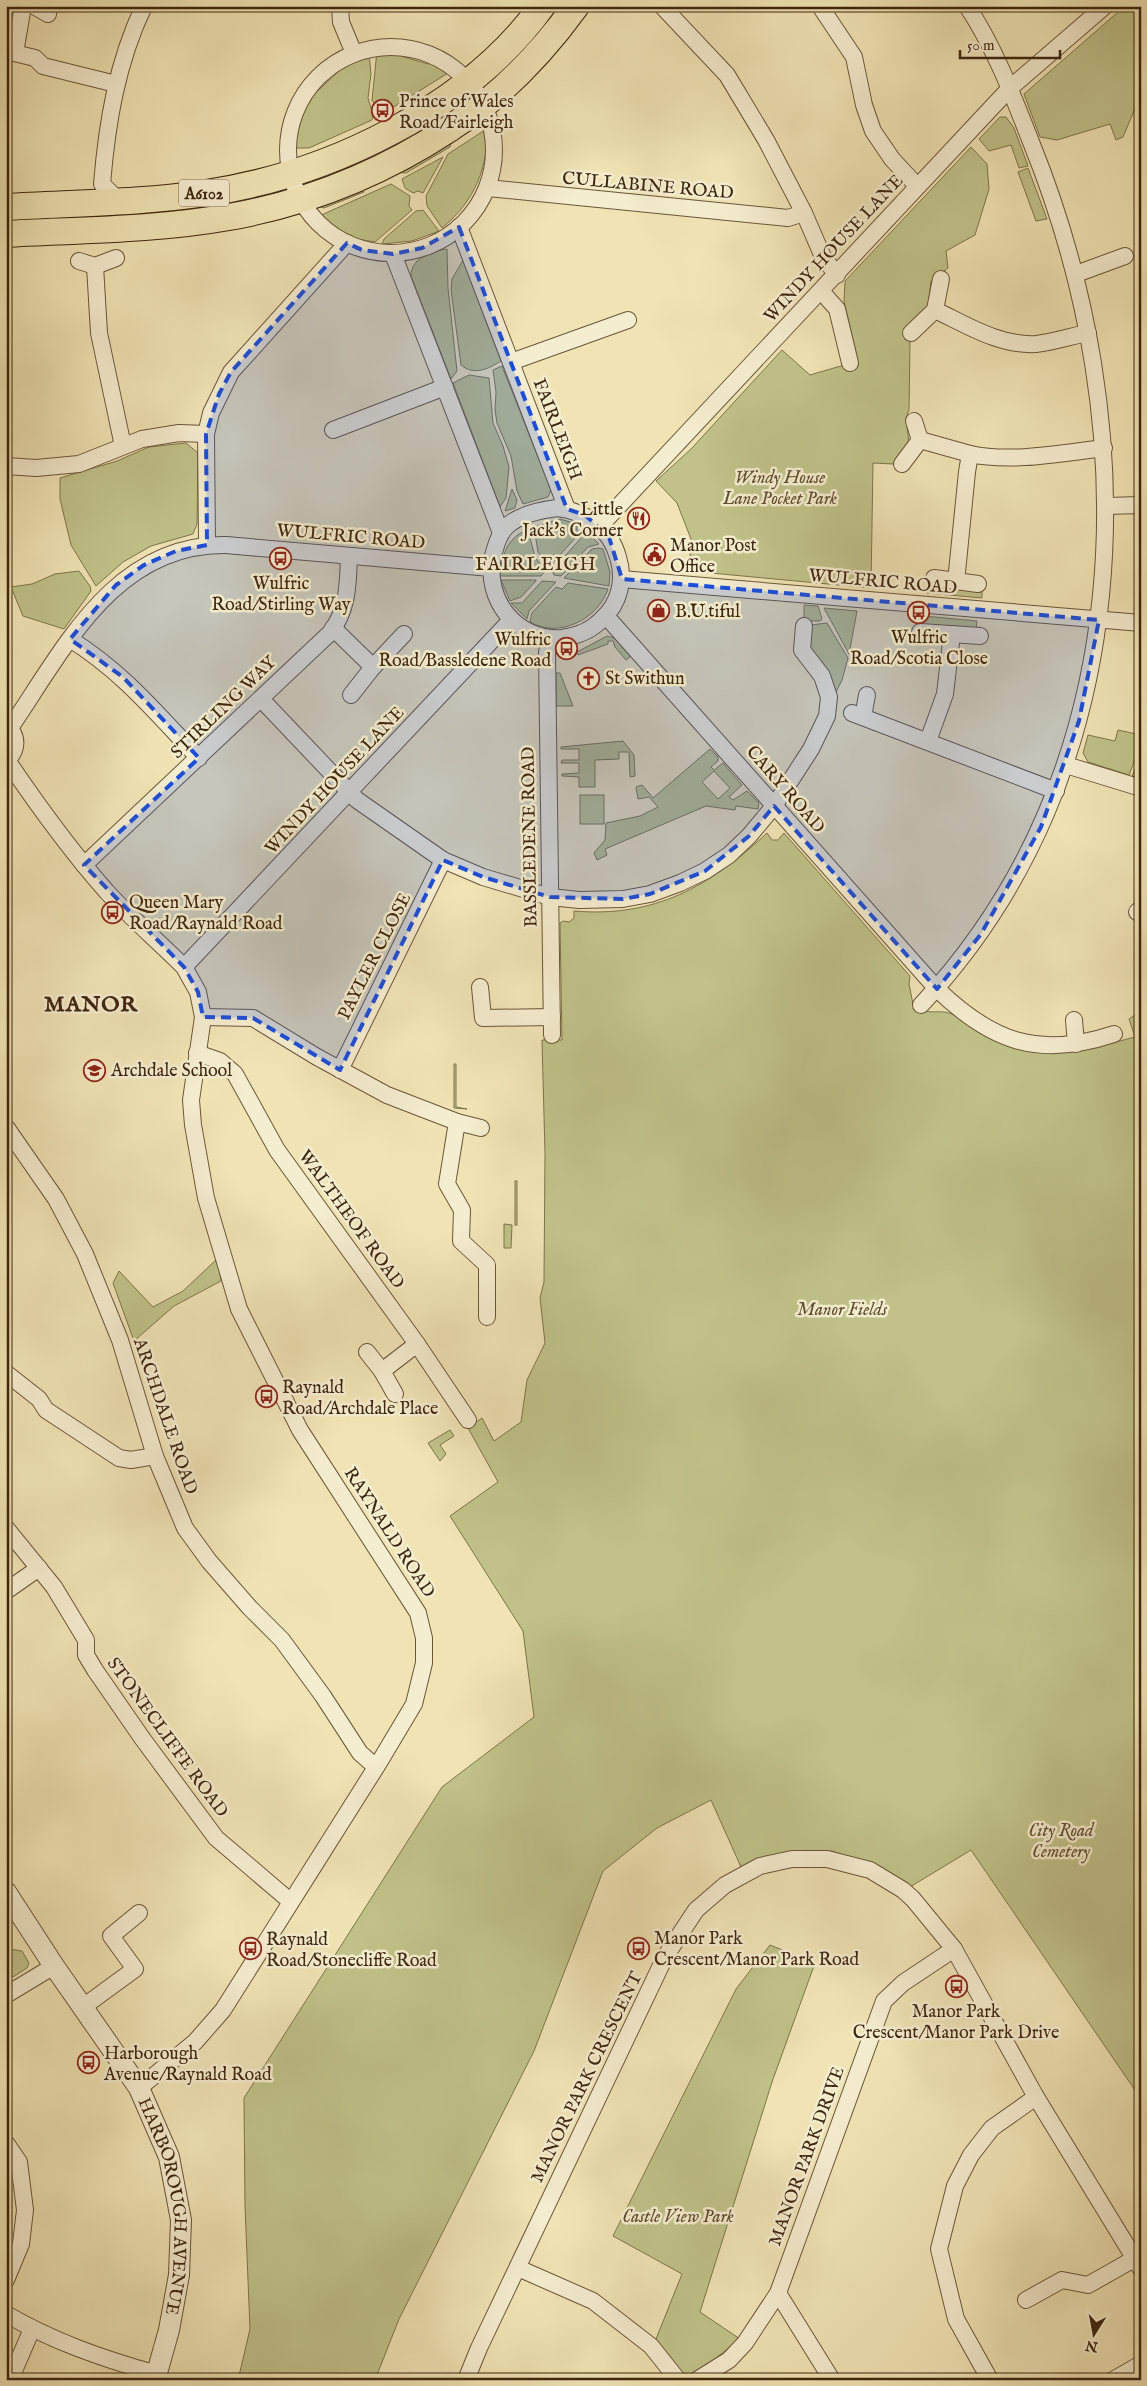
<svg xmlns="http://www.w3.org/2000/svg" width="1147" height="2386" font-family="'IM FELL English',serif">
	<rect width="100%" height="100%" fill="#f0e4b5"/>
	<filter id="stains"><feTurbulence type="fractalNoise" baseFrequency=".004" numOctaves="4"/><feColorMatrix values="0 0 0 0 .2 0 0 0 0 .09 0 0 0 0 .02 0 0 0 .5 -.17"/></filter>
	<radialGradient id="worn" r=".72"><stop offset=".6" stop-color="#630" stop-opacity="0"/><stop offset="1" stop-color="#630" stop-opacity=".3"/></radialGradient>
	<g fill="#c0c289" stroke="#7e744c" fill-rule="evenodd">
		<polygon points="1125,6 1141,6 1141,39 1136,106 1123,137 1116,140 1110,124 1057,140 1040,137 1024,94"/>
		<polygon points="377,51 401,51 404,57 428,64 434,61 441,65 448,73 381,115 372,100"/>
		<polygon points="369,53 371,74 368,98 373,115 372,120 309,148 292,148 294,133 308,96 311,97 340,70 341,63"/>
		<polygon points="1000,117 1006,117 1014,128 1028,166 1019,168 1011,145 989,151 979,139"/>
		<path d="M 486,126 C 490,166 474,202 442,228 L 427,206 L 426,196 L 448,154 L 485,130 Z"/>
		<polygon points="451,143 450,147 406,173 391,172"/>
		<polygon points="971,147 987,164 989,189 975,235 946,251 948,268 931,281 928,307 904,330 910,342 909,410 906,418 909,443 894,464 873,463 871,588 689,571 691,539 677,503 656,481 691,449 782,350 810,375 858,361 844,301 845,281"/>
		<polygon points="360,155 362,161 358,162 360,169 305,186 308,179 321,170 328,174 345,167"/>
		<polygon points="443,157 423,193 418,191 413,193 405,188 402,179"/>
		<polygon points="1028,168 1047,219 1036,221 1018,172"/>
		<polygon points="391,184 410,196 409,206 412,210 375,242 352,238 319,216"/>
		<polygon points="363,189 364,192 324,208 317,206"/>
		<polygon points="423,210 439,231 412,241 382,244 384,239 416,211"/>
		<path d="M 447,249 L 448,288 L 457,371 L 451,379 L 411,276 C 411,258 431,251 447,249 Z"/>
		<path d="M 463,260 L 501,361 C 488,369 474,376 461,365 L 451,290 L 452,279 Z"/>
		<polygon points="502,366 551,490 548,497 523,504 517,491 511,456 497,423 495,410 496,392 493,370"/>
		<polygon points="469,375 489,378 493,423 503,446 509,467 506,498 500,507 453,383"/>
		<polygon points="186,443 198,453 197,524 193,534 151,546 123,562 96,586 71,545 60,499 60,478 117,461 149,447"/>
		<polygon points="512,489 517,500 515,508 505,511"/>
		<polygon points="560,519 577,524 577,536 549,567 538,552 534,527"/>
		<polygon points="584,529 599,544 588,547 561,576 554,575 552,571 580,539"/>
		<path d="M 528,530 L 535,557 L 545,571 L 541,576 L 500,576 C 501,556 508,536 528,530 Z"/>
		<polygon points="598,548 603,549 610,572 609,586 564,578 592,549"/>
		<polygon points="79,571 90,586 91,591 64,629 23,616 11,587 32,584 55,574"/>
		<polygon points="501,580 536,580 536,581 521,597 510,601"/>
		<polygon points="542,581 556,582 529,611 527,619 511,603 522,603"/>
		<path d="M 568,583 L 608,589 C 598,619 559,639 530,622 L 532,613 L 556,587 L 562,589 Z"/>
		<polygon points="928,585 982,591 982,598 927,593"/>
		<polygon points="804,605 818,606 822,619 820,621 804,621"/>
		<polygon points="824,608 857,611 849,654"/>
		<polygon points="924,616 977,621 976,631 923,627"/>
		<polygon points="827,623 848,658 842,680 834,696 810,648 811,625"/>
		<polygon points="607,636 614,638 630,654 630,657 626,660 615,647 613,641 608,641 608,644 578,655 577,652"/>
		<polygon points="556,673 560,673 573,706 556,706"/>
		<polygon points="1118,730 1141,735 1141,749 1139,749 1129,775 1088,762 1083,753 1088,735 1115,741"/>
		<polygon points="623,741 634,755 635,776 630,777 629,752 619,752 619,759 595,760 595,787 579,787 579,777 562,776 562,774 579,773 579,763 561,763 562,760 579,760 579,749 561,749 561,747"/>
		<path d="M 710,749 L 718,757 L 718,761 L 711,767 L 714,770 L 723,763 L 742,785 L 729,797 L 733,800 L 747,791 L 759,803 L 758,809 L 736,806 L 735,810 L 706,806 L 605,849 L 607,855 L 597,860 L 594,853 L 605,840 L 606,823 L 640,816 L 658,807 L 649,797 L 638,799 L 636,787 L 642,785 L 653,798 ZM 714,771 L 730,788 L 718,799 L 702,782 Z"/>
		<polygon points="1141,755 1141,779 1132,776"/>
		<rect x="580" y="795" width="24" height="29"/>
		<path d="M 767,833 L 772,840 L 778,840 L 784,833 L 910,976 L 909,984 L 913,1004 C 932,1017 933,1009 949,1013 C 964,1017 982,1033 996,1040 C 1040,1063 1090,1049 1135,1037 L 1129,1019 L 1141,1011 L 1141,2099 L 971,1850 L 910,1887 L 832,1851 L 741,1867 L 711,1800 L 657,1828 L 603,1871 L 534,2051 L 399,2319 L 375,2380 L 238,2380 L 250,2329 L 245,2206 L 244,2098 L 442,1787 L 534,1717 L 523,1631 L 450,1516 L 498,1482 L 468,1428 L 482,1418 L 494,1441 L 521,1422 L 527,1380 L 545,1343 L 540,1298 L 544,1282 L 545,1153 L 542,1040 L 562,1040 L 560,923 L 563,921 L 569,922 L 574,918 L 574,911 C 655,918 710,886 767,833 Z"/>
		<polygon points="454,1064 456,1064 456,1107 467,1109 454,1108"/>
		<rect x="515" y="1181" width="2" height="44"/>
		<polygon points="504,1224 512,1225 511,1248 504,1248"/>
		<polygon points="218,1258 221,1281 174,1306 134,1341 113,1283 119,1271 153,1307 183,1291"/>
		<polygon points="450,1430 454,1436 440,1445 446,1454 440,1461 428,1443"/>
		<polygon points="770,1945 815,1963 772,2082 700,2312 740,2339 692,2377 679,2374 654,2344 682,2274 613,2236 736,1989"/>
		<path d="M 10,1949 L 22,1951 L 29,1963 L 27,1968 L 13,1977 C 7,1968 6,1962 6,1952 Z"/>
	</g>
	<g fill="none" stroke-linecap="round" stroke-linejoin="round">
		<defs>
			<g id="minor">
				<polyline points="34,6 48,14"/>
				<polyline points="340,6 341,22 353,51"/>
				<polyline points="662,6 727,75 766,140 804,213 823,257 837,275"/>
				<polyline points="820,6 854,57 864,105 873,131 892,159 917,186"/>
				<circle cx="391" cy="150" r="103"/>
				<polyline points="6,51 35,58 43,66 116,84"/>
				<polyline points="15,53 23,6"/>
				<polyline points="488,188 788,218 804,213"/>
				<path d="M 118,200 L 102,184 C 107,123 117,62 144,6"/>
				<polyline points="459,227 567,509"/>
				<polyline points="393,254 501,533"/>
				<polyline points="79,261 95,266 116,258"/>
				<polyline points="95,266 99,333 123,446"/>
				<polyline points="1076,274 1125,256"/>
				<polyline points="821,291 837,309 850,363"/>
				<path d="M 935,310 C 967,325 999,346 1036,344 C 1054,342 1071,336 1088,333"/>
				<polyline points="911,333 935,310 941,279"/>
				<polyline points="511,362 628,320"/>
				<polyline points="333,430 445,387"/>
				<polyline points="920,440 970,454"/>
				<polyline points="902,464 920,440 914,421"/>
				<polyline points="6,466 36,468 79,464 142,439 179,433 206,434"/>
				<polyline points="1106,506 1141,505"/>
				<path d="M 557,508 C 585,511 610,528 618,557 C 625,579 620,603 602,619 C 592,630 577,636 562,638 C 516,641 484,599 493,556 C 496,545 499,534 507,526 C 519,515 541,510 557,508 Z"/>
				<polyline points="600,526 1010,88 1105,6"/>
				<polyline points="207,544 206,434 211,413 231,372 347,243"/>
				<polyline points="934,578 978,584"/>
				<polyline points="621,579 1141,623"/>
				<path d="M 956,582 L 967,472 L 970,454 C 1011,463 1062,453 1104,448"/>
				<path d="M 606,616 L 937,989 C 992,1042 1039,1059 1114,1034"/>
				<polyline points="333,628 373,667 351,695"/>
				<polyline points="920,632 980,636"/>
				<polyline points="551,638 547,652 552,1035"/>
				<path d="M 70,639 C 124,673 156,713 199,758"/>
				<polyline points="373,667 404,634"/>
				<polyline points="261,699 357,800 443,860 483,877 550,897 579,900 623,899 650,894 680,883 705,871 729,855 749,836 774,806 811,749 827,716 829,697 822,676 802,650 804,626"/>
				<polyline points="852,713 1056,791"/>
				<polyline points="863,717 867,695"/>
				<path d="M 6,726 C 19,735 18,751 6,761"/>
				<path d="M 10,728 C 64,649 115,543 226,545 L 491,568"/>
				<polyline points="928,741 945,694 952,634"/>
				<path d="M 7,760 C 38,806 70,850 107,892 C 131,918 159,942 184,967 L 198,992 L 203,1017 L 191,1100 L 193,1125 L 206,1198 L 239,1309 L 300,1430 L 418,1613 L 424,1638 L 424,1663 L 414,1704 L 380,1761 L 223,2010 L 195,2042 L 139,2088"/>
				<polyline points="1066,765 1141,788"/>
				<path d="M 84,865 L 330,633 C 348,610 348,585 349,556"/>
				<polyline points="1137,912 1141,909"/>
				<polyline points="184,967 511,620"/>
				<polyline points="480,987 483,1018 552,1017"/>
				<path d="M 921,1005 C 1140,772 1146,426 1031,142 C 1013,96 995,48 967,6"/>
				<polyline points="203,1017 253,1018 317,1057 387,1095 457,1122 481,1128"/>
				<polyline points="1074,1020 1076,1044"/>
				<polyline points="197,1053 220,1061 235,1074 277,1150 417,1344 468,1420"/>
				<polyline points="340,1070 443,860"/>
				<polyline points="457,1122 447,1184 462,1210 461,1241 487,1265 487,1317"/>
				<polyline points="6,1127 56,1199 85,1254 120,1340 155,1456 185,1528 209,1561 250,1608 282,1640 323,1696 360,1753 376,1767"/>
				<polyline points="367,1352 382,1371"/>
				<polyline points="6,1373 39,1399 46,1410 119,1458 131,1460 155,1456"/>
				<polyline points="395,1394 382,1371 417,1344"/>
				<polyline points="6,1528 54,1587 86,1640 86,1655 95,1670 142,1738 216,1838 290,1901"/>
				<polyline points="6,1591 39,1568"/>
				<polyline points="6,1995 54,1966"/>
				<polyline points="83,2007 135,1969 111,1936 139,1913"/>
				<polyline points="6,2143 19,2162 25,2210 21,2244 6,2280"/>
				<polyline points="518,2268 593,2301 651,2346 678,2380"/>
				<polyline points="778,2293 832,2380"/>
				<polyline points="1026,2300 1062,2280 1088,2285 1134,2259"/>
				<path d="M 6,2314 C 54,2342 104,2359 157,2374"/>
				<polyline points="10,2380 32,2329"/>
				<polyline points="466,2380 479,2348 665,1957 696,1910 725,1885 760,1866 792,1859 827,1859 870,1870 903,1890 913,1899 954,1949 1036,2097 1141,2269"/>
				<polyline points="697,2380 729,2360 745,2343 778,2293 884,2001 903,1983 954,1949"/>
				<polyline points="990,2380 956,2319 939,2249 955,2186 971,2155 992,2128 1036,2097"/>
				<polyline points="1113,2380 1141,2364"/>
			</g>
			<g id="tertiary">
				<path id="s1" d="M 6,1892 L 54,1966 L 139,2088 L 169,2157 L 181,2220 L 179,2275 L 169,2330 L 155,2380"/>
			</g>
			<g id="trunk">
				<path d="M 6,207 C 72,203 141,203 206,193 C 328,175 469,108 542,6"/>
				<path d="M 6,234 C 80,230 156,230 229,217 C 308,203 382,173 449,129 C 461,120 475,113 486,103 C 520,75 550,42 576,6"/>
			</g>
		</defs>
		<use href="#minor" stroke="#6a5638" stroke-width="18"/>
		<use href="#tertiary" stroke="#6a5638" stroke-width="22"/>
		<use href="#trunk" stroke="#3d260f" stroke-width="28"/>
		<use href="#minor" stroke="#f5edcf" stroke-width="16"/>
		<use href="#tertiary" stroke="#f5edcf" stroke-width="20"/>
		<use href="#trunk" stroke="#f0e4b5" stroke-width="26"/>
	</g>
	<path fill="#1d4ed8" fill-opacity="0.2" stroke="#1d4ed8" stroke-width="4" stroke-dasharray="10 6" stroke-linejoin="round" d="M 459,227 L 567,509 L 585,515 L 609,537 L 622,579 L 1099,620 L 1079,721 L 1041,827 L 981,934 L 937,989 L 774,806 L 749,836 L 705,871 L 650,894 L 623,899 L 550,897 L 483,877 L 443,860 L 340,1070 L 253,1018 L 203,1017 L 198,992 L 184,967 L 84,865 L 199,758 L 123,677 L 70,639 L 116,585 L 144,565 L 176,551 L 207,545 L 206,434 L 219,394 L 231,372 L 347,243 L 362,250 L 393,254 L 422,248 Z"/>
	<defs>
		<symbol id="bus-ring" viewBox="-11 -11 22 22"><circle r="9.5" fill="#f5edcf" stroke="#8f2418" stroke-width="1.5"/><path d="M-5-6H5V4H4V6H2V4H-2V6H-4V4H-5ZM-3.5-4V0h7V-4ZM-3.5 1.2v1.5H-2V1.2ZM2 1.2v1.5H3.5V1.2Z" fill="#8f2418"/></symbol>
		<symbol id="restaurant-ring" viewBox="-11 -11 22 22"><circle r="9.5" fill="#f5edcf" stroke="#8f2418" stroke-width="1.5"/><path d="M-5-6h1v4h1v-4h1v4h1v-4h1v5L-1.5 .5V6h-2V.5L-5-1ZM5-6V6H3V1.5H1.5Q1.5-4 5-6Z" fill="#8f2418"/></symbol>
		<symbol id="civic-ring" viewBox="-11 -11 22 22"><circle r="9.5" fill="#f5edcf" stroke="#8f2418" stroke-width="1.5"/><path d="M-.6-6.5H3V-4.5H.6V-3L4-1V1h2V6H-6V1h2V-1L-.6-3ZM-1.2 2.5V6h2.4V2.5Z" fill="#8f2418"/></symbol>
		<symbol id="shop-ring" viewBox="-11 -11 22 22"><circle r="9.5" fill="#f5edcf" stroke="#8f2418" stroke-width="1.5"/><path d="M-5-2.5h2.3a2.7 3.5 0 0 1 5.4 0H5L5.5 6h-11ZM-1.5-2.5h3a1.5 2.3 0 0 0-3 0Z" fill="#8f2418"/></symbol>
		<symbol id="church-ring" viewBox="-11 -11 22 22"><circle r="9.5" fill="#f5edcf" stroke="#8f2418" stroke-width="1.5"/><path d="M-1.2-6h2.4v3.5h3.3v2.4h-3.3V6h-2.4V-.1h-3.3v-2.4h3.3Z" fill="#8f2418"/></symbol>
		<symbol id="school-ring" viewBox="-11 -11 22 22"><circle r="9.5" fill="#f5edcf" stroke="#8f2418" stroke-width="1.5"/><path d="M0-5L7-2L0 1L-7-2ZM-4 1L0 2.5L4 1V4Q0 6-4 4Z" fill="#8f2418"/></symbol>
	</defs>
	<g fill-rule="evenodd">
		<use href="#bus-ring" x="370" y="98" width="25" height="25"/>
		<use href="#restaurant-ring" x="626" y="506" width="25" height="25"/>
		<use href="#civic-ring" x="642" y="542" width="25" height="25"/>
		<use href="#bus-ring" x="268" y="546" width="25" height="25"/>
		<use href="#shop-ring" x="646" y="598" width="25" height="25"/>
		<use href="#bus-ring" x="906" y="600" width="25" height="25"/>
		<use href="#bus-ring" x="554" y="636" width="25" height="25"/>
		<use href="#church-ring" x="576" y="666" width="25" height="25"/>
		<use href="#bus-ring" x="100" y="900" width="25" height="25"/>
		<use href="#school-ring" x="82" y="1058" width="25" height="25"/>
		<use href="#bus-ring" x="254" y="1384" width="25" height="25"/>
		<use href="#bus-ring" x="626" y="1936" width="25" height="25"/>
		<use href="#bus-ring" x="238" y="1936" width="25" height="25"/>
		<use href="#bus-ring" x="944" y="1974" width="25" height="25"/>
		<use href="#bus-ring" x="76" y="2050" width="25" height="25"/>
	</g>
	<g text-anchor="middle" stroke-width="5" stroke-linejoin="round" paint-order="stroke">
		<rect fill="#f5edcf" stroke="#746249" stroke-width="1" x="179" y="179.5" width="50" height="27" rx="4"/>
		<g font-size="16" font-weight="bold" fill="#3d260f">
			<text x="204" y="199">A6102</text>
		</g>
		<g font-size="18" fill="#3d260f" stroke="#f5edcf" text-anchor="start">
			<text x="399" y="107">Prince of Wales<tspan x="399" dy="21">Road/Fairleigh</tspan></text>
			<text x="623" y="515" text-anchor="end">Little<tspan x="623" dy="21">Jack's Corner</tspan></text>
			<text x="670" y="551">Manor Post<tspan x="670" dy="21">Office</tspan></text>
			<text x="281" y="589" text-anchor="middle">Wulfric<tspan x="281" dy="21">Road/Stirling Way</tspan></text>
			<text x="675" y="617">B.U.tiful</text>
			<text x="919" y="643" text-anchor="middle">Wulfric<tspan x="919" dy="21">Road/Scotia Close</tspan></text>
			<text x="551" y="645" text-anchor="end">Wulfric<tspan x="551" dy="21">Road/Bassledene Road</tspan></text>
			<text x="605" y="684">St Swithun</text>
			<text x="129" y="908">Queen Mary<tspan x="129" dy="21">Road/Raynald Road</tspan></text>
			<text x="111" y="1076">Archdale School</text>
			<text x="282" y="1393">Raynald<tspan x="282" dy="21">Road/Archdale Place</tspan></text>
			<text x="654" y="1944">Manor Park<tspan x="654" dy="21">Crescent/Manor Park Road</tspan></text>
			<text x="266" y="1945">Raynald<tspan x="266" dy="21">Road/Stonecliffe Road</tspan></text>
			<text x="956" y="2017" text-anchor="middle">Manor Park<tspan x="956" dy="21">Crescent/Manor Park Drive</tspan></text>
			<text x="104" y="2059">Harborough<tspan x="104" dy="21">Avenue/Raynald Road</tspan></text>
		</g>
		<g font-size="18" fill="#3d260f" stroke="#f5edcf">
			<text transform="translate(648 185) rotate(5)" y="6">CULLABINE ROAD</text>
			<text transform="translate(833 248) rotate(-47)" y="6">WINDY HOUSE LANE</text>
			<text transform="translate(558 429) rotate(69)" y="6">FAIRLEIGH</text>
			<text transform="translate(351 536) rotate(5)" y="6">WULFRIC ROAD</text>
			<text transform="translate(883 581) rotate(5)" y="6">WULFRIC ROAD</text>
			<text transform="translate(223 707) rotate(-44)" y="6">STIRLING WAY</text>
			<text transform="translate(334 780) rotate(-47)" y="6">WINDY HOUSE LANE</text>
			<text transform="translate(786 789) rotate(49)" y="6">CARY ROAD</text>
			<text transform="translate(529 837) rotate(-91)" y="6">BASSLEDENE ROAD</text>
			<text transform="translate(374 956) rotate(-63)" y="6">PAYLER CLOSE</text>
			<text transform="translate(352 1219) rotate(54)" y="6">WALTHEOF ROAD</text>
			<text transform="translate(166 1416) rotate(71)" y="6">ARCHDALE ROAD</text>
			<text transform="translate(390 1532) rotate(57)" y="6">RAYNALD ROAD</text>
			<text transform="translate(168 1737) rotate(54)" y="6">STONECLIFFE ROAD</text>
			<text transform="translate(586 2077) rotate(-64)" y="6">MANOR PARK CRESCENT</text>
			<text transform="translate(806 2156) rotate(-70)" y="6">MANOR PARK DRIVE</text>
			<text dy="6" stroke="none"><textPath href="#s1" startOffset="360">HARBOROUGH AVENUE</textPath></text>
		</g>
		<g font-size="18" font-style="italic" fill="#5e4d2e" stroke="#f5edcf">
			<text x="780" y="483">Windy House<tspan x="780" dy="21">Lane Pocket Park</tspan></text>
			<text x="842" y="1315">Manor Fields</text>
			<text x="1061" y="1836">City Road<tspan x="1061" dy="21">Cemetery</tspan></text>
			<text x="678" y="2222">Castle View Park</text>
		</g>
		<g font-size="19" letter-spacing="1" fill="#3d260f" stroke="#f5edcf">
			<text x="536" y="570">FAIRLEIGH</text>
		</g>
		<g font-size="22" font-weight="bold" letter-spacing="1" fill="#3d260f" stroke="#f5edcf">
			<text x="91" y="1011">MANOR</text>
		</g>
	</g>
	<rect width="1147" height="2386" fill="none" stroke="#f0e4b5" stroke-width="25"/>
	<rect x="8" y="8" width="1132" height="2371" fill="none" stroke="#3d260f" stroke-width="2.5"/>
	<rect x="12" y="12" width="1122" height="2361" fill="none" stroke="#3d260f"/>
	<g transform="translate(1094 2334) rotate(191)" stroke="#f5edcf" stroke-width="4" paint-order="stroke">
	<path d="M0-4L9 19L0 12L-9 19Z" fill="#3d260f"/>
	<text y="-8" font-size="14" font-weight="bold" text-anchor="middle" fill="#3d260f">N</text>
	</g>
	<path d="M960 50v8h100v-8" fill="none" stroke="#3d260f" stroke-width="2.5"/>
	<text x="967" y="50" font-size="15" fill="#3d260f" stroke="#f5edcf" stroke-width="4" paint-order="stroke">50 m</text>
	<rect width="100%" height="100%" filter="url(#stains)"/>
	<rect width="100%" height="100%" fill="url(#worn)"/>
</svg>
